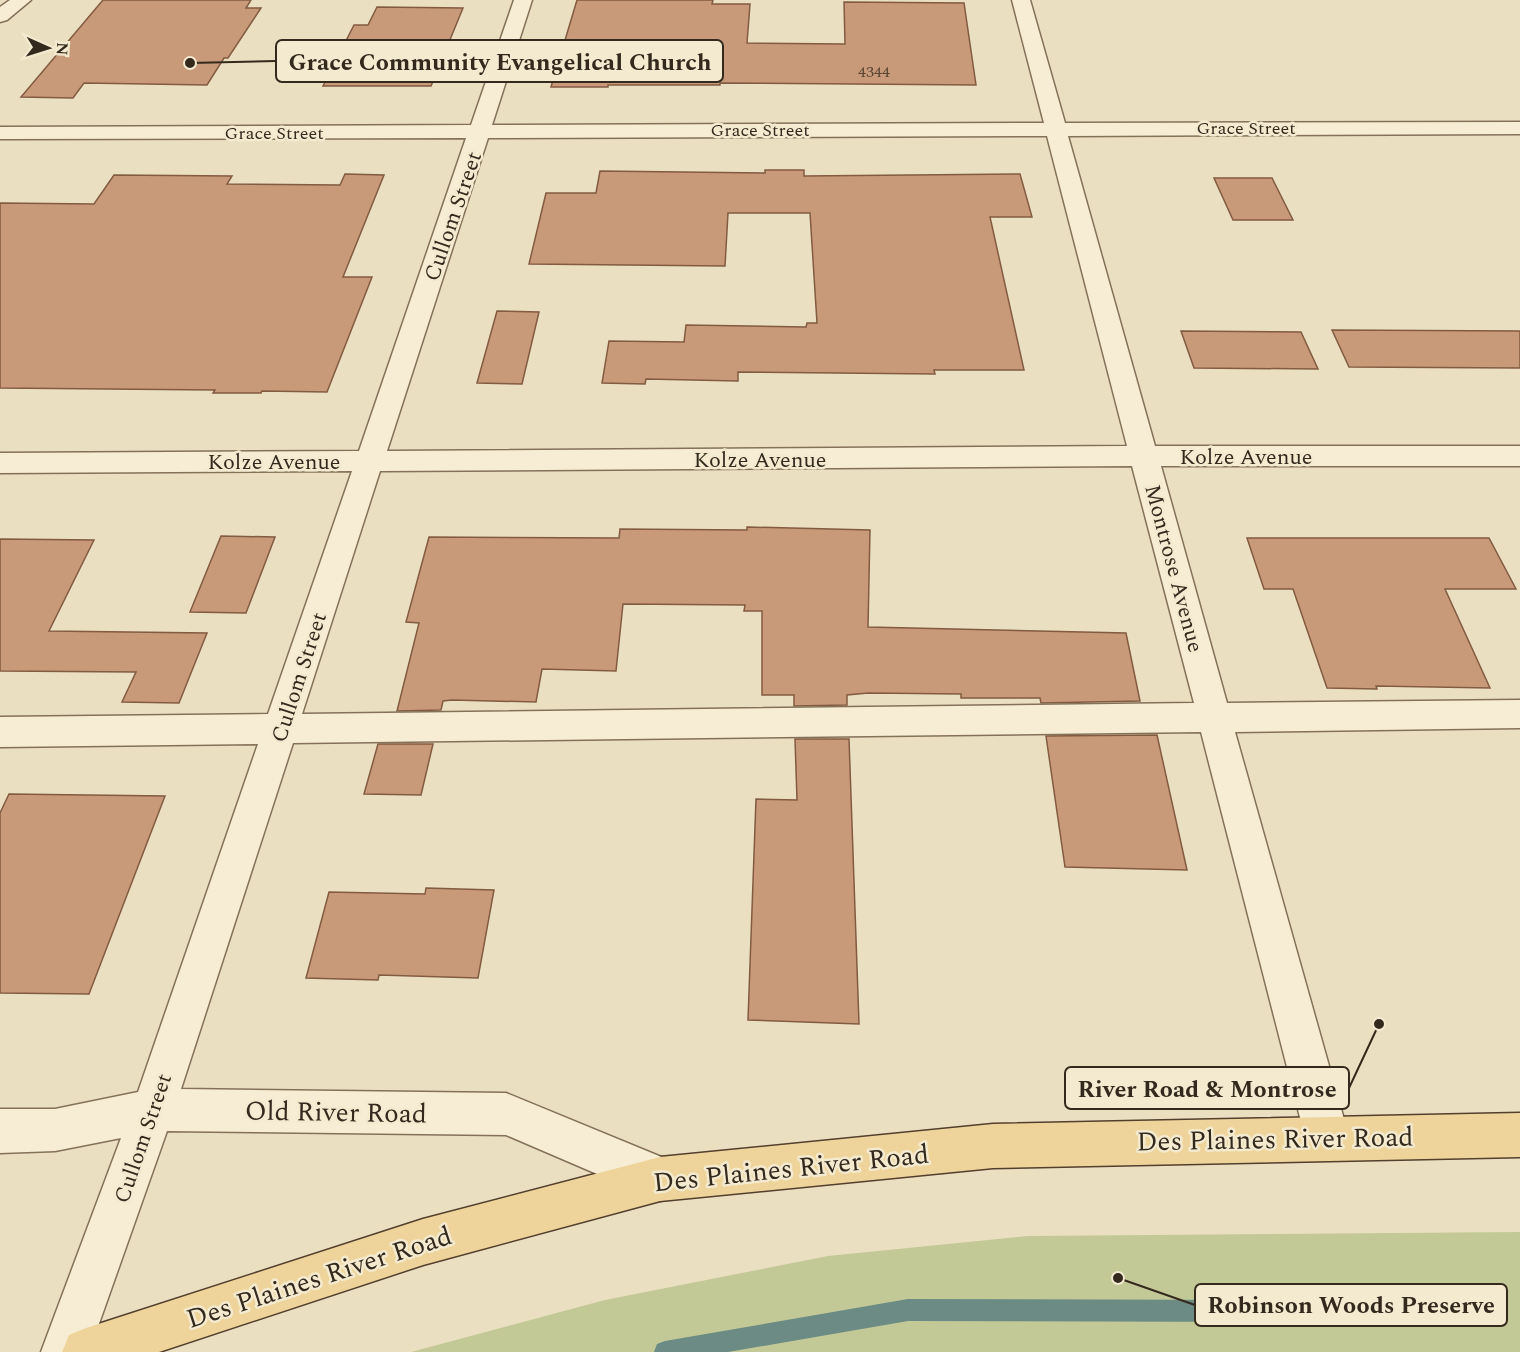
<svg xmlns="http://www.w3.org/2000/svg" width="1520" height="1352" font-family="Spectral,serif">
	<rect width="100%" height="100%" fill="#ebdfc1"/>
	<polygon fill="#c2c996" points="1520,1232 1520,1352 411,1352 605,1300 828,1256 1028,1236"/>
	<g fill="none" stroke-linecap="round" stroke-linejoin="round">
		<polygon fill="#6b8b84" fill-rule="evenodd" points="908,1299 1304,1300 1312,1303 1315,1311 1312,1319 1304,1322 908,1321 728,1352 654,1352 657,1344 665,1341"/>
	</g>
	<g fill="#c89a79" stroke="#825b41" stroke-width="1.5">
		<polygon points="103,0 251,0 246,8 261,8 228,58 224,58 207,85 84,83 73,98 21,97"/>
		<polygon points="577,0 713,0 712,4 750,4 747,43 845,44 844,2 964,3 976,85 720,83 720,85 608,85 608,87 551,87"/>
		<polygon points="377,7 463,8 431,86 323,86 354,25 368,25"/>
		<polygon points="765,170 804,170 804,176 1020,174 1032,217 990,217 1024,370 934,370 935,374 738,372 738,381 646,379 645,384 602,383 609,341 684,342 686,325 806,327 807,323 817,323 810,213 728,213 725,266 529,264 546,193 596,193 600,171 765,173"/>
		<polygon points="345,174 384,175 343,277 372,277 327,392 262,391 261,393 213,393 215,390 0,388 0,203 94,204 114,175 232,176 227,184 340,185"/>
		<polygon points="1214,178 1272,178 1293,220 1233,220"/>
		<polygon points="497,311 539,312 522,384 477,383"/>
		<polygon points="1332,330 1520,331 1520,368 1349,367"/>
		<polygon points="1181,331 1301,332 1318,369 1194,368"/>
		<polygon points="747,527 870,530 868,627 1126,633 1140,701 1041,703 1040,698 961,698 961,694 868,693 847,695 847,705 794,706 794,695 762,695 762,611 744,611 745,605 623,604 616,671 542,669 536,702 452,700 443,701 441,710 397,711 419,623 406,622 429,537 619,538 620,529 747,530"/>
		<polygon points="221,536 275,537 246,613 190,612"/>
		<polygon points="1247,538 1489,538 1516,589 1445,589 1490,688 1376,686 1377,689 1327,688 1293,589 1264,589"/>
		<polygon points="0,539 94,540 49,631 207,633 179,703 122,702 136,672 0,671"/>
		<polygon points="1157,735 1187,870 1065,867 1046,736"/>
		<polygon points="795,739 849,739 859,1024 748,1020 756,799 797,800"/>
		<polygon points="378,744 433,744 421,795 364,794"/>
		<polygon points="9,794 165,796 89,994 0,993 0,813"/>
		<polygon points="426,888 494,890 478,978 379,975 378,980 306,978 329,892 425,894"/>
	</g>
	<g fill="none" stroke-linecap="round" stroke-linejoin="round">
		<defs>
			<g id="minor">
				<polygon points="10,0 31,0 7,20 0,22 0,7"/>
				<path d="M 514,0 L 532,0 L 492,125 L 1044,123 L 1012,0 L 1030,0 L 1065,123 L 1520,122 L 1520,134 L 1068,136 L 1155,446 L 1520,446 L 1520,466 L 1161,466 L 1227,703 L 1520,700 L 1520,728 L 1235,732 L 1349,1137 L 1342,1152 L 1327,1159 L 1312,1152 L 1305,1137 L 1201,732 L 293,743 L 181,1089 L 506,1093 L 676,1163 L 682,1179 L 676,1195 L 660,1201 L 506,1135 L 167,1131 L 89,1352 L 41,1352 L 121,1138 L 55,1151 L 0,1153 L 0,1109 L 55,1109 L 138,1092 L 258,744 L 0,747 L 0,717 L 268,714 L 352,471 L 0,473 L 0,453 L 359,451 L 466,138 L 0,139 L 0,127 L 471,125 ZM 1047,136 L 1127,446 L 387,451 L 488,138 ZM 1132,466 L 1194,703 L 302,714 L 380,471 Z"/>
			</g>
			<polygon id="major" points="1520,1113 1520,1157 993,1168 660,1201 423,1265 159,1352 62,1352 69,1335 86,1328 423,1219 660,1157 993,1124"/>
		</defs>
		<use href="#minor" stroke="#84715a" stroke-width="3"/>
		<use href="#major" stroke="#523f2e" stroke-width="3"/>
		<use href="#minor" fill="#f7edd4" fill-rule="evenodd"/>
		<use href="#major" fill="#eed49a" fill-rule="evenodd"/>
	</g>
	<g text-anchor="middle" stroke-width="5" stroke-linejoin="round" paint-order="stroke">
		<g font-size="16" fill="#594534">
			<text x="874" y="77">4344</text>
		</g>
		<g font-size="18" fill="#34291d" stroke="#f3ead0">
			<text x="1246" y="134">Grace Street</text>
			<text x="760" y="136">Grace Street</text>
			<text x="274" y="139">Grace Street</text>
		</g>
		<g font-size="22" fill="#34291d" stroke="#f3ead0">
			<text transform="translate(452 216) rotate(-71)" y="8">Cullom Street</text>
			<text x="1246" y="464">Kolze Avenue</text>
			<text x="760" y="467">Kolze Avenue</text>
			<text x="274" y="469">Kolze Avenue</text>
			<text transform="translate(1175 568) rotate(75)" y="8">Montrose Avenue</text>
			<text transform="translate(298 677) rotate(-72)" y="8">Cullom Street</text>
			<text transform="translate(142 1138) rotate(-71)" y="8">Cullom Street</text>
		</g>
		<g font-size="27" fill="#34291d" stroke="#f3ead0">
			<text transform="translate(336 1112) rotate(1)" y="9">Old River Road</text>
			<text transform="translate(1275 1139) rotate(-1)" y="9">Des Plaines River Road</text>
			<text transform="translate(791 1168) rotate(-6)" y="9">Des Plaines River Road</text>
			<text transform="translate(319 1277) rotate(-18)" y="9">Des Plaines River Road</text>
		</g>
	</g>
	<path fill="none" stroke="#34291d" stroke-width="2" d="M190 63L276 61M1379 1024L1349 1088M1118 1278L1195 1305"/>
	<g fill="#34291d" stroke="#f3ead0" stroke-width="2">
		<circle cx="190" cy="63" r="6"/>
		<circle cx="1379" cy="1024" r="6"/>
		<circle cx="1118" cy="1278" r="6"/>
	</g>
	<g fill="#f3ead0" stroke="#34291d" stroke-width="2">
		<rect x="276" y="40" width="447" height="42" rx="6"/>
		<rect x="1065" y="1067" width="284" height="42" rx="6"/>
		<rect x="1195" y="1284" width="312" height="42" rx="6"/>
	</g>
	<g font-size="24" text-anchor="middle" font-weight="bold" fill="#34291d">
		<text x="500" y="70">Grace Community Evangelical Church</text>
		<text x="1207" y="1097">River Road &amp; Montrose</text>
		<text x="1351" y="1313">Robinson Woods Preserve</text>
	</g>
	<g transform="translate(48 48) rotate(93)" stroke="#f3ead0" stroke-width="4.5" paint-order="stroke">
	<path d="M0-4.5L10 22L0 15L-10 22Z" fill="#34291d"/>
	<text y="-9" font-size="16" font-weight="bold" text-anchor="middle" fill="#34291d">N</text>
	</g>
</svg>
